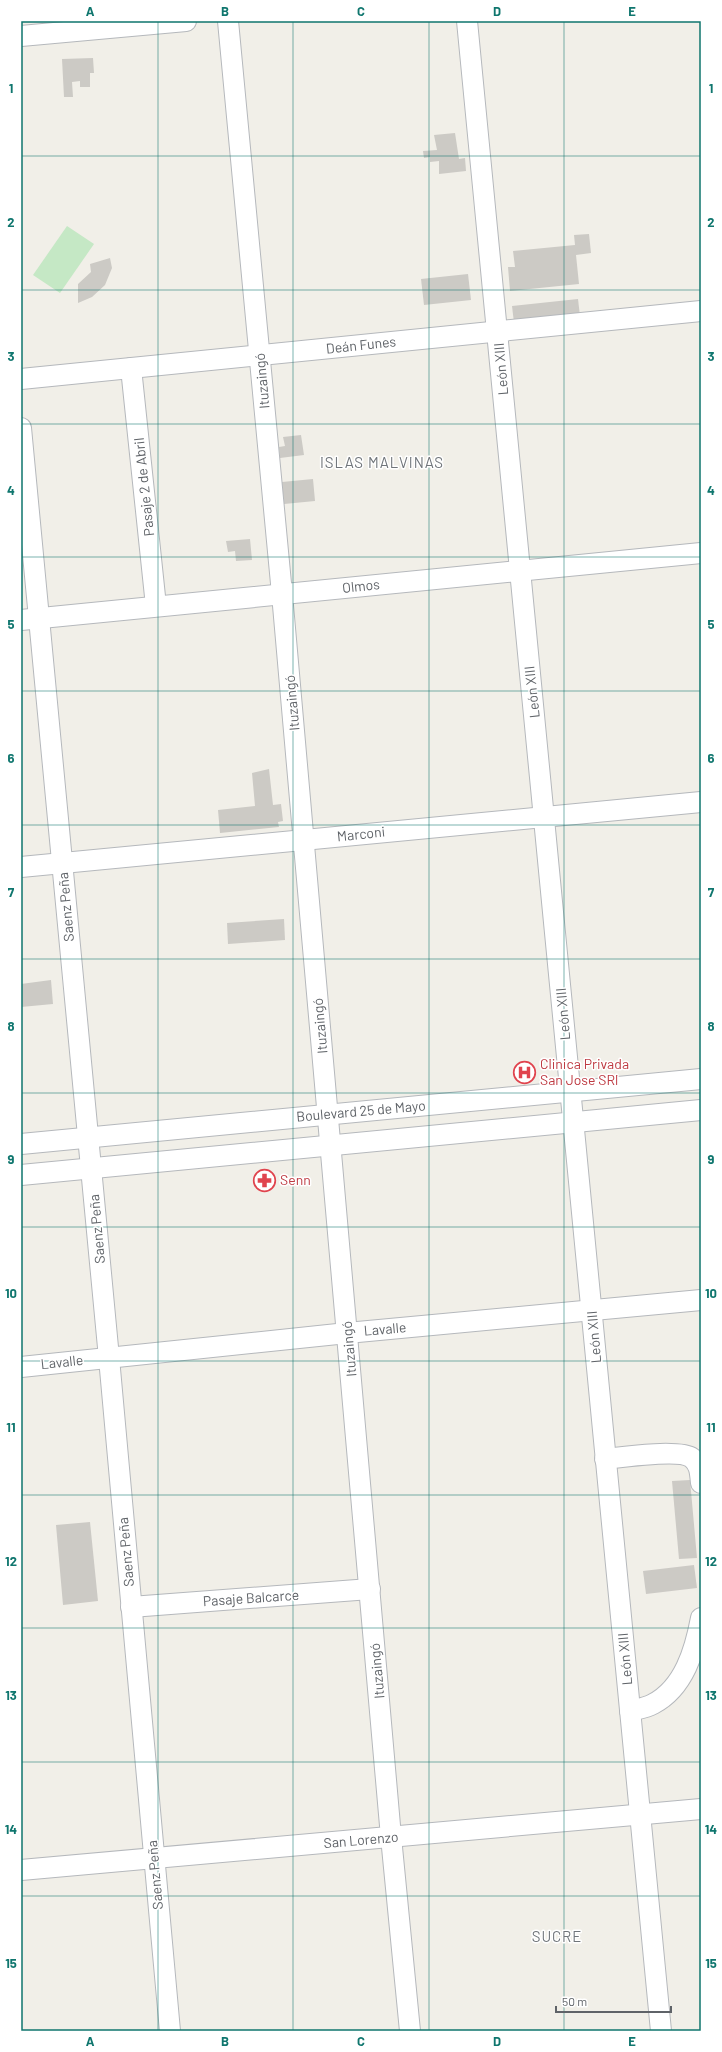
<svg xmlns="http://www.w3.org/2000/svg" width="722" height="2052" font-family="Barlow,sans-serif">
	<rect width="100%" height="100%" fill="#f1efe8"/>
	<polygon fill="#c5e8c5" points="67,226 94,244 60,293 33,275"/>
	<g fill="#cccac5">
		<polygon points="93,58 94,73 90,73 90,87 80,87 80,81 72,82 73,97 64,97 62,59"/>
		<polygon points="455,133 459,159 465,158 466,171 439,174 439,161 430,162 430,157 424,158 423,151 437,150 434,135"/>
		<polygon points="589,234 591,253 576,255 579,284 510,291 508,267 515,267 513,251 575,245 574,235"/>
		<polygon points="110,258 112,268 105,285 92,297 78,303 78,284 91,272 90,264"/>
		<polygon points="468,274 471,300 424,305 421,279"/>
		<polygon points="578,299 580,316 514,323 512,306"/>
		<polygon points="301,435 304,455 280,458 279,447 285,446 283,437"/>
		<polygon points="313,479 315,501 284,504 282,482"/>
		<polygon points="250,539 252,560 236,561 235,551 228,552 226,541"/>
		<polygon points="269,769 273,805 281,804 283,821 278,822 279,827 220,833 218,810 255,806 252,773"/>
		<polygon points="284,919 285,940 228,944 227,923"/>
		<polygon points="51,980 53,1004 21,1007 21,984"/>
		<polygon points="690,1480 697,1558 679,1559 672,1481"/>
		<polygon points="90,1522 98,1601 63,1605 56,1525"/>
		<polygon points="694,1565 697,1588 646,1594 643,1571"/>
	</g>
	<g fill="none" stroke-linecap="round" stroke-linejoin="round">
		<defs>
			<g id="minor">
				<polyline points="228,21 282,594 391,1837 410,2031"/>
				<polyline points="467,21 661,2031"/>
				<polyline points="21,36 186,21"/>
				<polyline points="131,368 156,606"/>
				<polyline points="21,379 701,311"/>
				<polyline points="21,428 109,1358 170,2031"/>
				<polyline points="21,620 701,553"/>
				<polyline points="21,867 701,802"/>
				<polyline points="21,1144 701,1079"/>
				<polyline points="21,1175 701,1110"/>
				<polyline points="21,1367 347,1333 701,1300"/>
				<path d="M 605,1459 C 622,1457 680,1449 692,1458 C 700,1465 700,1473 701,1483"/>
				<polyline points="131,1607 370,1589"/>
				<path d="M 630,1711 C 637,1709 646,1708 653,1704 C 684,1688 695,1650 701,1618"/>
				<polyline points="21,1870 701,1809"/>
			</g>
		</defs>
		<use href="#minor" stroke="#b5b8bc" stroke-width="22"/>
		<use href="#minor" stroke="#fff" stroke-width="20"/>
	</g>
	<path fill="none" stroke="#0f766e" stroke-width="1" stroke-opacity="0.55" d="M 158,21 L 158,2031M 293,21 L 293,2031M 429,21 L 429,2031M 564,21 L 564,2031M 21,156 L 701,156M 21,290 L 701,290M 21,424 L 701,424M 21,557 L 701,557M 21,691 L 701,691M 21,825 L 701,825M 21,959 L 701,959M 21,1093 L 701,1093M 21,1227 L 701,1227M 21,1361 L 701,1361M 21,1495 L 701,1495M 21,1628 L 701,1628M 21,1762 L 701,1762M 21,1896 L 701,1896"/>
	<defs>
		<symbol id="hospital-ring" viewBox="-11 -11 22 22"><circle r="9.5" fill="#fff" stroke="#e0444e" stroke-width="1.5"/><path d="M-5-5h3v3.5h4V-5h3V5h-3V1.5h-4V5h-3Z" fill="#e0444e"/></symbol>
		<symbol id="pharmacy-ring" viewBox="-11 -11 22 22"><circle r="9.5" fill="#fff" stroke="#e0444e" stroke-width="1.5"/><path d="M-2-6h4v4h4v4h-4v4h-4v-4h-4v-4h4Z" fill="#e0444e"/></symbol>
	</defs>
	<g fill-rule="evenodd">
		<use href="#hospital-ring" x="512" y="1060" width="25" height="25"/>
		<use href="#pharmacy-ring" x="252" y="1168" width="25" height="25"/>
	</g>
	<g text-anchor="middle" stroke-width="3" stroke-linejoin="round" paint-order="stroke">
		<g font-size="14" fill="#5f6368" stroke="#fff">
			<text transform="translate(361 345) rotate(-6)" y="5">Deán Funes</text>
			<text transform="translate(501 369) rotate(-95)" y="5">León XIII</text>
			<text transform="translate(262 381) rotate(-95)" y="5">Ituzaingó</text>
			<text transform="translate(144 487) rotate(-96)" y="5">Pasaje 2 de Abril</text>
			<text transform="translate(361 586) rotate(-6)" y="5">Olmos</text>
			<text transform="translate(532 692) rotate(-96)" y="5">León XIII</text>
			<text transform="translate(292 703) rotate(-95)" y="5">Ituzaingó</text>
			<text transform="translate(361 834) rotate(-6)" y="5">Marconi</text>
			<text transform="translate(66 907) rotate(-95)" y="5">Saenz Peña</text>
			<text transform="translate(563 1014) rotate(-95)" y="5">León XIII</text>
			<text transform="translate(320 1026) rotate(-95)" y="5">Ituzaingó</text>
			<text transform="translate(361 1111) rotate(-5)" y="5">Boulevard 25 de Mayo</text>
			<text transform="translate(97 1229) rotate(-95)" y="5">Saenz Peña</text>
			<text transform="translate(385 1329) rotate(-5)" y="5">Lavalle</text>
			<text transform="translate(594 1337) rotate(-95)" y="5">León XIII</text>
			<text transform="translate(349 1349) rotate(-95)" y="5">Ituzaingó</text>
			<text transform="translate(62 1362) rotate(-6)" y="5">Lavalle</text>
			<text transform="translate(126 1552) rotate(-95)" y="5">Saenz Peña</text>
			<text transform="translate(251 1598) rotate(-4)" y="5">Pasaje Balcarce</text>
			<text transform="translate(625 1659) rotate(-95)" y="5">León XIII</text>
			<text transform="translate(377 1671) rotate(-95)" y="5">Ituzaingó</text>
			<text transform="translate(361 1840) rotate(-5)" y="5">San Lorenzo</text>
			<text transform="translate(155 1875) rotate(-95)" y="5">Saenz Peña</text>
		</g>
		<g font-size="14" fill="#be3a42" stroke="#fff" text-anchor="start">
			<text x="540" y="1069">Clinica Privada<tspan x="540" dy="16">San Jose SRl</tspan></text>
			<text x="280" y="1185">Senn</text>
		</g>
		<g font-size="15" letter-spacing="1" fill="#70757a" stroke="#fff">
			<text x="382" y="468">ISLAS MALVINAS</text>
			<text x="557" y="1942">SUCRE</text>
		</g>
	</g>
	<rect width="722" height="2052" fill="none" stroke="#ffffff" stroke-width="44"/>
	<path d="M556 2006v6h115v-6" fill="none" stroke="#5f6368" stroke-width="2"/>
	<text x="562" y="2006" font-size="12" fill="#5f6368" stroke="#ffffff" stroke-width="3" paint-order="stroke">50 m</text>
	<rect x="22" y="22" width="678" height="2008" fill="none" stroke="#0f766e" stroke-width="1.5"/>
	<g font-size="13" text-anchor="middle" font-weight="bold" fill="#0f766e">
		<text x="90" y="16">A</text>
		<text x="225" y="16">B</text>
		<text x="361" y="16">C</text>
		<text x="497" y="16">D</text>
		<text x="632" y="16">E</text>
		<text x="11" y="93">1</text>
		<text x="711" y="93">1</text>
		<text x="11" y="227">2</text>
		<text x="711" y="227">2</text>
		<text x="11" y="361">3</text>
		<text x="711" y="361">3</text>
		<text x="11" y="495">4</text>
		<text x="711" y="495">4</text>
		<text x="11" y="629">5</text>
		<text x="711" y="629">5</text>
		<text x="11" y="763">6</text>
		<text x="711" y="763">6</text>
		<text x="11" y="897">7</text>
		<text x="711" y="897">7</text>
		<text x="11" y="1031">8</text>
		<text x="711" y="1031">8</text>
		<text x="11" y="1164">9</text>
		<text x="711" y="1164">9</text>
		<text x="11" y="1298">10</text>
		<text x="711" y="1298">10</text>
		<text x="11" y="1432">11</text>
		<text x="711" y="1432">11</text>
		<text x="11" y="1566">12</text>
		<text x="711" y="1566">12</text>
		<text x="11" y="1700">13</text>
		<text x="711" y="1700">13</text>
		<text x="11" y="1834">14</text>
		<text x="711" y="1834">14</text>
		<text x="11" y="1968">15</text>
		<text x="711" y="1968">15</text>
		<text x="90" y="2046">A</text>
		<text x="225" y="2046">B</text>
		<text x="361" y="2046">C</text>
		<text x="497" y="2046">D</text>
		<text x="632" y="2046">E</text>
	</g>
</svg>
